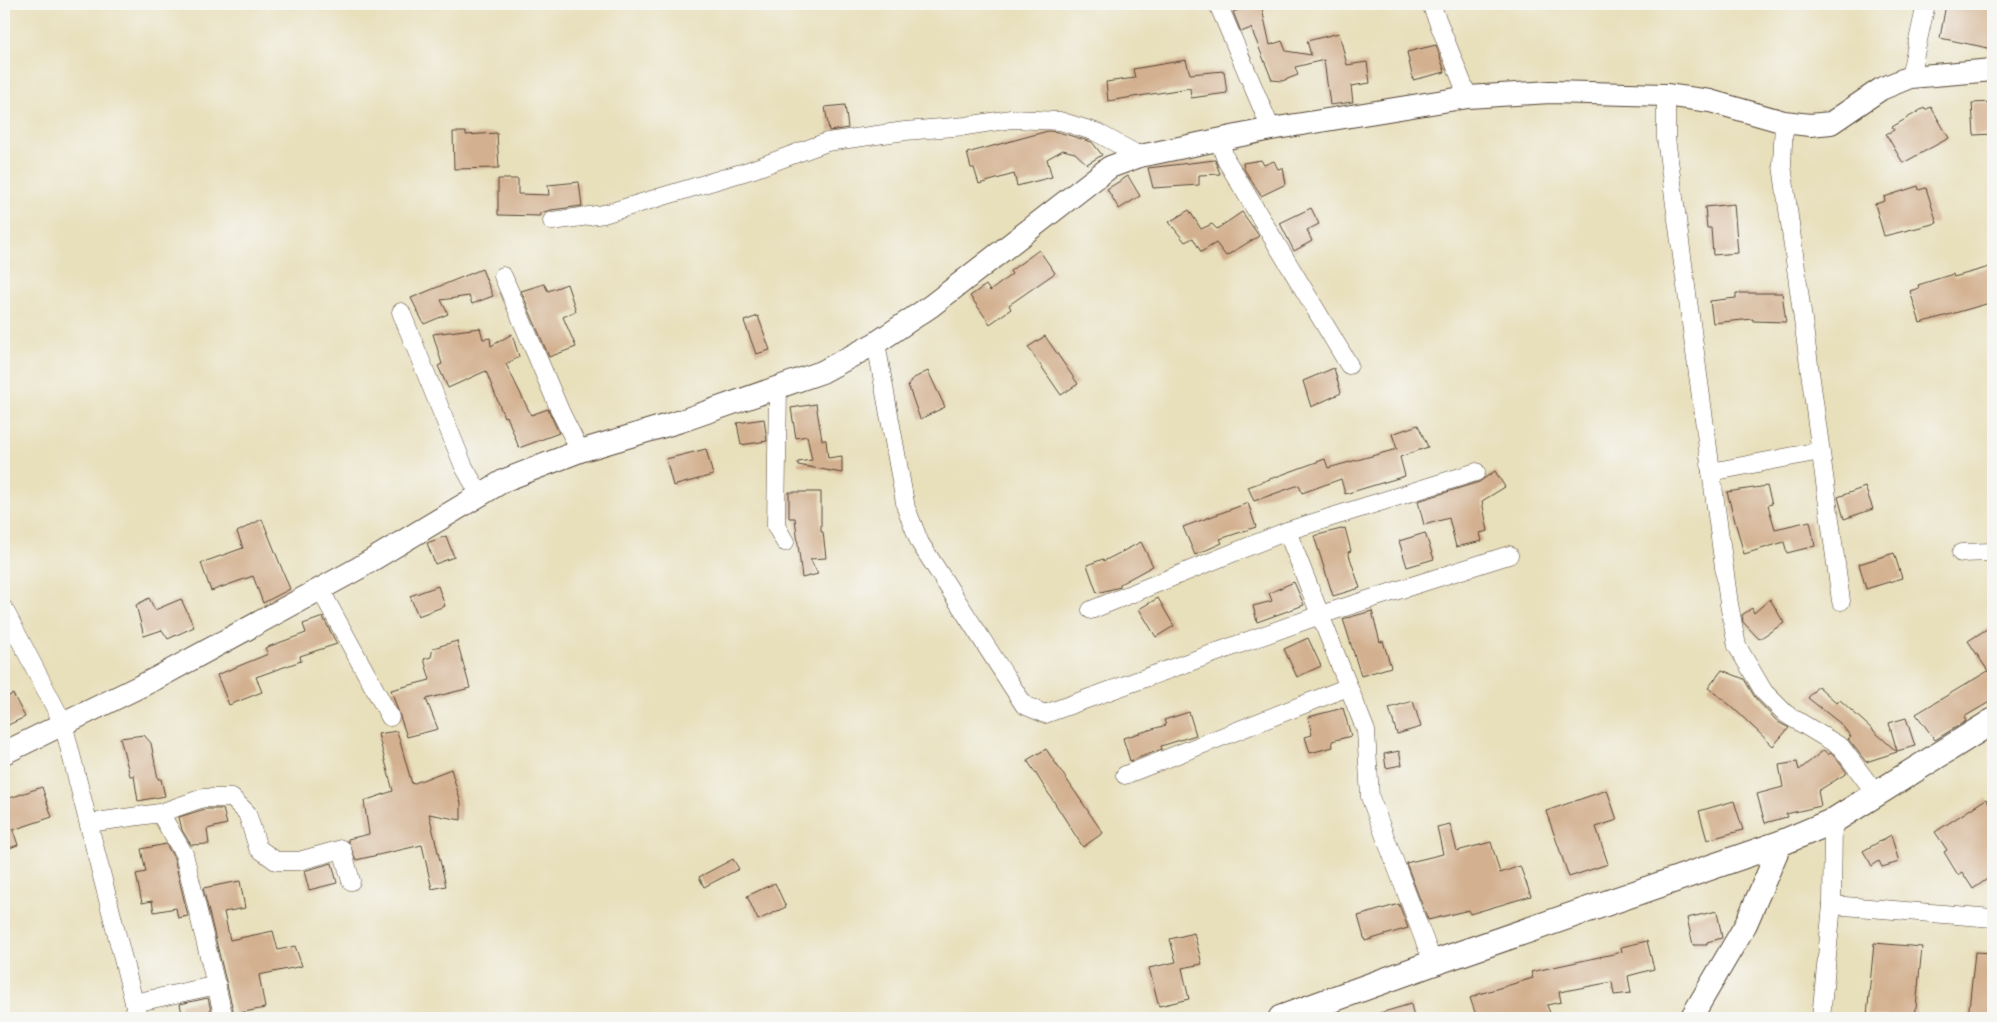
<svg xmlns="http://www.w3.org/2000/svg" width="1997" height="1022" font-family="'Balsamiq Sans',sans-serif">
	<rect width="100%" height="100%" fill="#f6f6f2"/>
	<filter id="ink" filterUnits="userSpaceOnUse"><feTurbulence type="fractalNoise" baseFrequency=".02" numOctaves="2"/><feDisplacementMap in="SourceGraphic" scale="10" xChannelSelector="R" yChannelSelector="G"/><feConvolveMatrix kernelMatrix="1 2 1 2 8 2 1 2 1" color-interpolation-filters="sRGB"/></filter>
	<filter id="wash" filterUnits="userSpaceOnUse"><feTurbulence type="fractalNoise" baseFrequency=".0096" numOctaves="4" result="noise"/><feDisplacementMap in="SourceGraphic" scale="20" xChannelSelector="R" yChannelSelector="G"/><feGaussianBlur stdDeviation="1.12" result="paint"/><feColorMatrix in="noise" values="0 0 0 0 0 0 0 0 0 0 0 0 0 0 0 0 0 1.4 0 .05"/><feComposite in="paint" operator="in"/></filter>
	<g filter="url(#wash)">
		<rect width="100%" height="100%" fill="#e8dfbb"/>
		<g id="blocks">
			<g fill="#d3b08f">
				<polygon points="1252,4 1261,4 1270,45 1282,41 1286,51 1311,55 1307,41 1339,33 1347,65 1367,62 1370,83 1351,86 1353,102 1330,105 1324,60 1295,67 1298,75 1282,81 1272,80 1251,28 1241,32 1233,12"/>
				<polygon points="1946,4 1993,4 1993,49 1940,38"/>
				<polygon points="1436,45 1445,72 1413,80 1407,52"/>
				<polygon points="1186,60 1190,74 1224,71 1227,93 1191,98 1190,88 1108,101 1106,82 1135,78 1133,69"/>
				<polygon points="1993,102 1993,134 1974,135 1972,103"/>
				<polygon points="845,105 848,128 829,131 825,107"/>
				<polygon points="1931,107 1949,138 1903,163 1886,134 1894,130 1892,127 1924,108 1925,110"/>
				<polygon points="1048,131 1058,132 1092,142 1102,155 1087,164 1075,153 1063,150 1047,159 1052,177 1017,186 1014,174 979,184 974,168 971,168 967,153"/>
				<polygon points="453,132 466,132 466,135 497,133 499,168 454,169"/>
				<polygon points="1215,160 1220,174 1199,175 1199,185 1153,188 1148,168"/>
				<polygon points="1261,160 1264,165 1274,161 1278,169 1283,168 1286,184 1261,196 1244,169 1243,163"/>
				<polygon points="1128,176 1140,196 1119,209 1107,189"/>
				<polygon points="498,179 518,179 518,194 549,195 548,185 579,182 582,206 551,210 540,213 540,216 498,215"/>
				<polygon points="1918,186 1919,190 1926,188 1937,223 1884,236 1875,204 1885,201 1884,197"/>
				<polygon points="1734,204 1738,253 1713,255 1711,228 1707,228 1705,207"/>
				<polygon points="1311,208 1319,224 1307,230 1312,241 1294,251 1280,223"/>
				<polygon points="1189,210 1201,229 1212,224 1217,229 1242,212 1259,236 1226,256 1216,243 1201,252 1193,238 1185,242 1169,222"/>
				<polygon points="1039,250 1055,273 1009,305 1011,309 990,324 970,296 986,285 990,291 1012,274 1010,271"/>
				<polygon points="1993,266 1993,302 1920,323 1910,291 1919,288 1918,285 1953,274 1954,277"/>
				<polygon points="482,269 493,296 472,304 469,296 441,300 448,314 424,324 411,298"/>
				<polygon points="544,284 548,291 567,284 576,311 563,317 576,347 549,357 521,291"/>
				<polygon points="1736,293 1782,293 1786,322 1753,321 1753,319 1713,323 1710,301 1736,298"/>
				<polygon points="758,316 770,350 756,354 744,321"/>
				<polygon points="480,328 483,339 490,338 491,346 512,334 519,357 506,364 531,415 548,409 559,433 519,448 507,416 504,417 486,371 448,388 438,366 442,364 433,334"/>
				<polygon points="1045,336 1078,384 1061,395 1028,347"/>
				<polygon points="1334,368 1341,393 1311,407 1303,381"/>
				<polygon points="928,371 945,407 920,419 908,385 912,379"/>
				<polygon points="816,404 822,440 826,440 828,458 842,456 842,473 798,465 798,462 812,460 807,436 796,438 791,408"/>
				<polygon points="764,419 767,441 741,445 737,423"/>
				<polygon points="1418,425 1428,447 1400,457 1405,476 1345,494 1341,479 1302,493 1299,485 1254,501 1248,487 1325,459 1328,468 1397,449 1392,434"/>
				<polygon points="706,449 713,475 673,486 666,459"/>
				<polygon points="1495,471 1505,487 1482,501 1488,531 1480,533 1482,541 1456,547 1449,518 1424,525 1418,501 1479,482"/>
				<polygon points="1767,486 1772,504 1768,505 1775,529 1810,521 1815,546 1787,553 1784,542 1744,554 1727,492"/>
				<polygon points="1865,487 1873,509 1844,519 1838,497"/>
				<polygon points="789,492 821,492 821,532 823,532 826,558 810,559 818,574 802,578 795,518 789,518"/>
				<polygon points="1248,503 1256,527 1220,539 1222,543 1195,555 1183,527"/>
				<polygon points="262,519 290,589 263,603 253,576 211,591 201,563 243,548 237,532"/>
				<polygon points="1345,528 1351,551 1348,552 1360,588 1333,596 1314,536"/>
				<polygon points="1425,533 1434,559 1407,567 1399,541"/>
				<polygon points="446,536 454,557 435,564 427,543"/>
				<polygon points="1141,542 1153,566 1120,584 1120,587 1097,593 1087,565 1103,559 1104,561"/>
				<polygon points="1894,553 1902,578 1866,589 1859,564"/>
				<polygon points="1294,582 1304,605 1257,622 1253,606 1272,601 1269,593"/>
				<polygon points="438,586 445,606 418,616 410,596"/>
				<polygon points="149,598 155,610 181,599 194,627 168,639 162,630 144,636 136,605"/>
				<polygon points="1158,598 1174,626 1156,637 1139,609"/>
				<polygon points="1770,599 1784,623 1759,639 1743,622 1742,615 1752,608 1754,613"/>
				<polygon points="1372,611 1380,642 1383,641 1391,667 1361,676 1343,619"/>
				<polygon points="323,617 337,644 300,656 301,661 256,677 262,692 229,705 217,675 268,654 265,648 306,633 303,624"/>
				<polygon points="1993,625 1993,700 1964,717 1966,721 1935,740 1916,714 1988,671 1968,641"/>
				<polygon points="1308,638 1321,666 1297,677 1284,649"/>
				<polygon points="457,641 470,688 426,699 438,729 407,737 391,690 430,680 424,659 431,657 433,648"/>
				<polygon points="1722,670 1744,679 1756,699 1778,722 1789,728 1773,746 1730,705 1708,688"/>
				<polygon points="1818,686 1837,703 1840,700 1897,752 1866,762 1848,739 1851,737 1841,724 1808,698"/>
				<polygon points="13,694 25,717 4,727 4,698"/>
				<polygon points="1413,701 1421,727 1397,734 1389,708"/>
				<polygon points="1343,708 1351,736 1332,741 1333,747 1310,753 1305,737 1312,735 1308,717"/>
				<polygon points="1189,712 1196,735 1161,746 1162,749 1130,761 1123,738 1166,725 1164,720"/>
				<polygon points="1906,718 1915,746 1897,751 1889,723"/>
				<polygon points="397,731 412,784 451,769 461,803 461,820 429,814 446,886 432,889 422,845 356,860 348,841 348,839 369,834 364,801 393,791 378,734"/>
				<polygon points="144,735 151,743 158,779 161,779 165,796 138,801 134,776 130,776 120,738"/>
				<polygon points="1046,749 1103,833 1083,847 1027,760"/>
				<polygon points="1824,750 1828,755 1830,753 1834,755 1847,773 1818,791 1821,806 1786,814 1787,817 1765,823 1757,794 1783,787 1779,765 1797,762 1799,770"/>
				<polygon points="1399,751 1402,765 1386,768 1384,754"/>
				<polygon points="42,787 52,817 13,830 18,845 4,850 4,800"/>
				<polygon points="1607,790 1617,820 1596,827 1608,864 1569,877 1546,811"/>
				<polygon points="1986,799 1993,810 1993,875 1973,889 1962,872 1958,875 1944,852 1947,850 1935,832"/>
				<polygon points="1734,801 1743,830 1707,840 1699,811"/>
				<polygon points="205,809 223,809 227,824 207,829 209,844 191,845 182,830 179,817"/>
				<polygon points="1450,824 1457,851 1491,842 1500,873 1520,866 1531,896 1470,914 1469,910 1428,920 1406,863 1443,854 1437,827"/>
				<polygon points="1891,835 1899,862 1882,867 1879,861 1872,866 1863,851"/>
				<polygon points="166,844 174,858 188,916 178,918 176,908 154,912 152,901 142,903 136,874 146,872 141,849"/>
				<polygon points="733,859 739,869 704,887 699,877"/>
				<polygon points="332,863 337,883 309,890 304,871"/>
				<polygon points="240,881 245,908 224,912 230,940 273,931 278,950 295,946 302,966 259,975 265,1008 234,1014 203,888"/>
				<polygon points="775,883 786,907 758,920 747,896"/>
				<polygon points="1399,904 1408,928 1365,941 1358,916"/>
				<polygon points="1717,911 1722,938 1707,942 1707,945 1693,945 1687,918"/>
				<polygon points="1194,933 1202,964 1182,968 1189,999 1159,1006 1149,968 1176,962 1170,939"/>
				<polygon points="1647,941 1654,969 1628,976 1631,993 1614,995 1612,982 1559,992 1561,1002 1547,1005 1552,1018 1477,1018 1470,998 1479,994 1533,978 1531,972 1622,952 1621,947"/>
				<polygon points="1874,943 1922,947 1915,1018 1867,1016"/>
				<polygon points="1975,952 1993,953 1993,1018 1968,1018"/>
				<polygon points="208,998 213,1018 183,1018 180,1004"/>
				<polygon points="1411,1004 1414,1018 1373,1018 1373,1015"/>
			</g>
		</g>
	</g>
	<g filter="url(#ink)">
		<use href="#blocks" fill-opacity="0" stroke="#554536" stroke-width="1"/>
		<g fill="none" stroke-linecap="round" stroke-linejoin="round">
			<defs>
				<g id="minor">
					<polyline points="1218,4 1271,129"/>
					<polyline points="1431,4 1468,97"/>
					<polyline points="1910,77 1926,4"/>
					<polyline points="1666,95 1666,138 1729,604 1737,646 1764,692 1786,714 1841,747 1876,794"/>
					<polyline points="1784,122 1782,165 1841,601"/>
					<polyline points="1219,140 1226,160 1349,365"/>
					<polyline points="552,221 604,214 751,170 827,142 905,131 966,126 1011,119 1060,121 1096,132 1140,156"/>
					<polyline points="503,276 561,413 580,451"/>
					<polyline points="401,312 464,467 480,495"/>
					<polyline points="876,343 906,508 920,543 1024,705 1045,714 1320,615 1509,555"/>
					<polyline points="778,387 776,526 785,542"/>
					<polyline points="1711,472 1820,451"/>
					<polyline points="1287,531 1366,731 1370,797 1433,963"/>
					<polyline points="1961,553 1993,552"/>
					<polyline points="320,589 390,717"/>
					<polyline points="4,609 63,723 138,1018"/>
					<polyline points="1091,610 1287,531 1476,472"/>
					<polyline points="1125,775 1348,687"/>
					<polyline points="160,813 203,798 232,798 247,813 258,848 276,861 299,861 342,849 351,881"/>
					<polyline points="89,823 160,813 184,854 224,1018"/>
					<polyline points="1832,905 1993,918"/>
					<polyline points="134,1003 217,985"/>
					<polyline points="1821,1018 1832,905 1833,821"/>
				</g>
				<g id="tertiary">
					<polyline points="4,753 155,679 357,569 505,480 580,451 681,421 822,372 876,343 931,306 1110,167 1140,156 1271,129 1468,97 1550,92 1666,95 1710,101 1784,122 1810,125 1831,123 1881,89 1910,77 1993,70"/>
					<polyline points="1691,1018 1746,924 1781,843"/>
				</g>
				<polyline id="secondary" points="1281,1018 1433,963 1781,843 1833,821 1993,721"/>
			</defs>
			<use href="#minor" stroke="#554536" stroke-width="19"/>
			<use href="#tertiary" stroke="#554536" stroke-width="24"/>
			<use href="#secondary" stroke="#554536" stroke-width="27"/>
			<use href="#minor" stroke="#fff" stroke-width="18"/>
			<use href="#tertiary" stroke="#fff" stroke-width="22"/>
			<use href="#secondary" stroke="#fff" stroke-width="25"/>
		</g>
	</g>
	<rect width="1997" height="1022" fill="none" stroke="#f6f6f2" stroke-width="20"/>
</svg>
